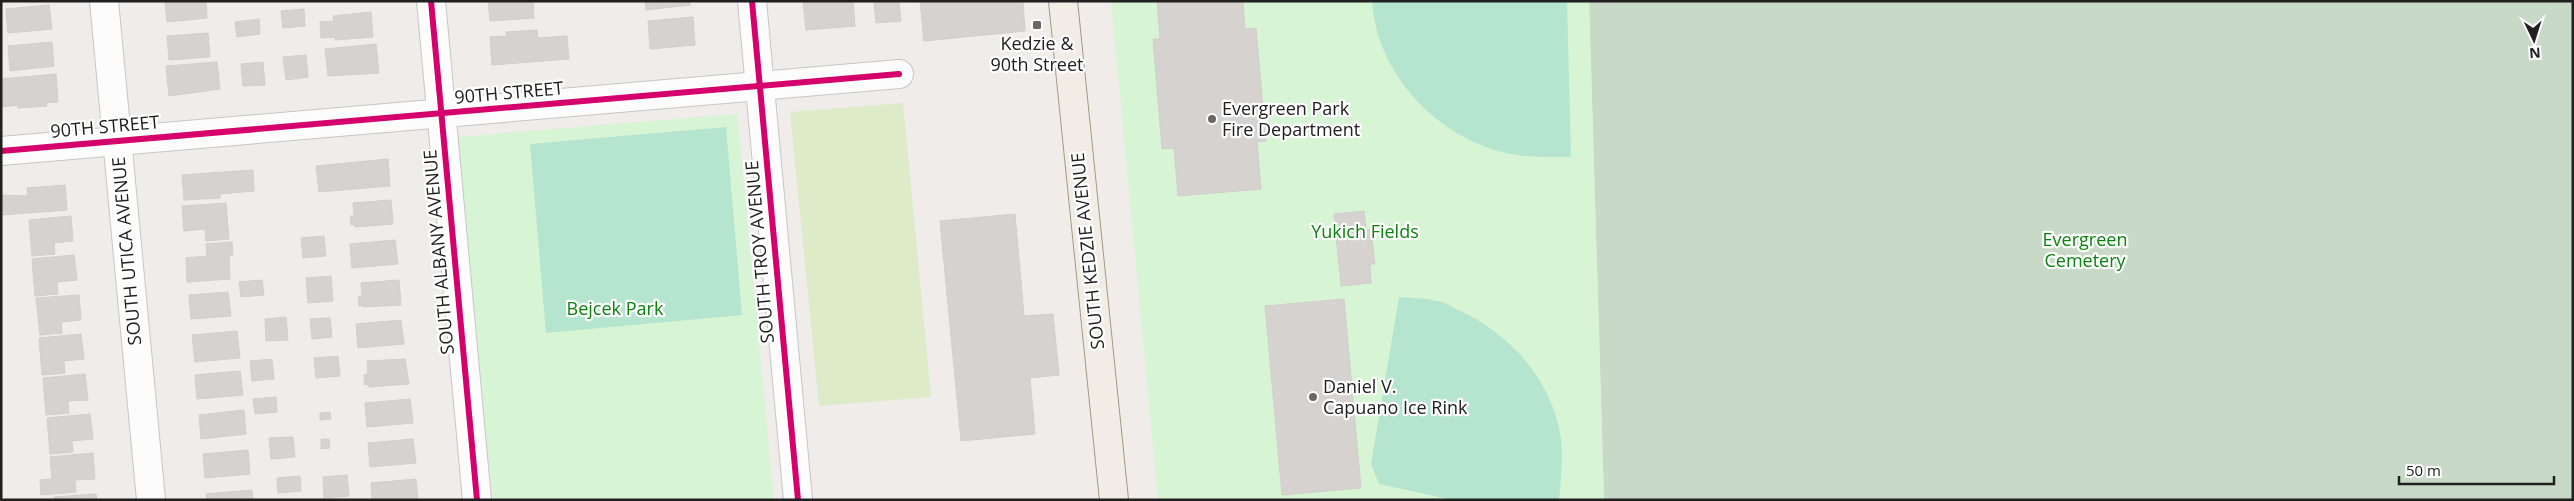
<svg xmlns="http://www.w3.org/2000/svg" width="2574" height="501" font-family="'Open Sans',sans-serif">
	<rect width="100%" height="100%" fill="#efece9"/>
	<polygon fill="#ddebc8" points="903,103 931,397 819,406 790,112"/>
	<polygon fill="#c8d9c7" points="1589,1 2573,1 2573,500 1604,500"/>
	<g fill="#d7f4d5">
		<polygon points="1111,1 1589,1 1604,500 1158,500"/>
		<polygon points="737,114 774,500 493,500 457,137"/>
	</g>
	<g fill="#b5e5ce">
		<path d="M 1372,1 L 1567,1 L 1571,157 C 1548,157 1525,158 1502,152 C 1435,135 1376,72 1372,1 Z"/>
		<polygon points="726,127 742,315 546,333 530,144"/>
		<path d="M 1399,297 C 1412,298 1426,298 1437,301 C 1445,302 1452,307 1458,310 C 1510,333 1553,381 1561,439 C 1563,460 1561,479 1559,500 L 1453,500 L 1379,484 L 1371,464 Z"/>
	</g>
	<g fill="#d6d2d0" stroke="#d2ceca">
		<polygon points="165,1 206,1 207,18 167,22"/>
		<polygon points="488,1 533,1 534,18 490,21"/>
		<polygon points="645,1 690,1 690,5 646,10"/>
		<polygon points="803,1 853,1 855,26 806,30"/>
		<polygon points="874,1 899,1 901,21 876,23"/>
		<polygon points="920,1 1023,1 1025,31 924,41"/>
		<polygon points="1157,1 1243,1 1245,29 1256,28 1266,141 1257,142 1261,189 1178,196 1174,148 1162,149 1153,39 1160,39"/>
		<polygon points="49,5 52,29 8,33 6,9"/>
		<polygon points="304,9 305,26 283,28 281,11"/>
		<polygon points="371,12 373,37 335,40 335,37 321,38 320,22 334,21 333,16"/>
		<polygon points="693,17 695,45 650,49 648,21"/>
		<polygon points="259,19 260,34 237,37 235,22"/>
		<polygon points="537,30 538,38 567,36 569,59 492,65 490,37 507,36 506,32"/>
		<polygon points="208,33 210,57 169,60 167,36"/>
		<polygon points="52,42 54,66 10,71 8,46"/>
		<polygon points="376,44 379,73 328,76 325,49"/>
		<polygon points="306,55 308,77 286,80 283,57"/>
		<polygon points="217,62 220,89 169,96 166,66"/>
		<polygon points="263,62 265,85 243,86 241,64"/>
		<polygon points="56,74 58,102 46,103 47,106 18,108 18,105 1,107 1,79"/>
		<polygon points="388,159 390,186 319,192 316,166"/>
		<polygon points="253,170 254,191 220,194 220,198 184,200 182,175"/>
		<polygon points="65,185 67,210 1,215 1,195 28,196 27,188"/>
		<polygon points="391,200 393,224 355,227 355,225 351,225 350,216 354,216 353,203"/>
		<polygon points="226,203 229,239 206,241 205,229 184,231 182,206"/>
		<polygon points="1364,211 1366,230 1371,229 1375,264 1370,264 1371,283 1341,286 1334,214"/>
		<polygon points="1015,214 1024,316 1053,314 1059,375 1030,378 1035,434 961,441 940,221"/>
		<polygon points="71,216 73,241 54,243 55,254 32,256 29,220"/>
		<polygon points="324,236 326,256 303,258 301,238"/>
		<polygon points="395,240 398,264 352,268 350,244"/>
		<polygon points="232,242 233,255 229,256 230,279 187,282 186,258 207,256 206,244"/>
		<polygon points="74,255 77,280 57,282 58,294 35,296 32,259"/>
		<polygon points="331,276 333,301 308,303 306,278"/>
		<polygon points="262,280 264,295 241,297 239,282"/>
		<polygon points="399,280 401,305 363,307 363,305 359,306 358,297 362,296 361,283"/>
		<polygon points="228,292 231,316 191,319 189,295"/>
		<polygon points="79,295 81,320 61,322 62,333 40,335 36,298"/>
		<polygon points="1344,299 1361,488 1282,495 1265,306"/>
		<polygon points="286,317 288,340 266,341 265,319"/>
		<polygon points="330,318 332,337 312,339 310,319"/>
		<polygon points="401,320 404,344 358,348 356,324"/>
		<polygon points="237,331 240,358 195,362 192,335"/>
		<polygon points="81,334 84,359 64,361 65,373 42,375 39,338"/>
		<polygon points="338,356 340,376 316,378 314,358"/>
		<polygon points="272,359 274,379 252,381 250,361"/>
		<polygon points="405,359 409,384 369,387 369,384 365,385 364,375 368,374 367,361"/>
		<polygon points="240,371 243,395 197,399 195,375"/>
		<polygon points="85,374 88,400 68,401 69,413 46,415 43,378"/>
		<polygon points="276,397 277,412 255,414 253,399"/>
		<polygon points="410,399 413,423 367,427 365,403"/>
		<polygon points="244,410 246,434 201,439 199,415"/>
		<polygon points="330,412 331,419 320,420 320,413"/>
		<polygon points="90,414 93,439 72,441 73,452 50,454 47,418"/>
		<polygon points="293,437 295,457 271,459 269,438"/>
		<polygon points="321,439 329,439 330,448 321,449"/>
		<polygon points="413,439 416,463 370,467 368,443"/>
		<polygon points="248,450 250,474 205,478 203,454"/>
		<polygon points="93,453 95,479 75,480 76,492 41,495 40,480 52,479 50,457"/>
		<polygon points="347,475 349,496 324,498 323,477"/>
		<polygon points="300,476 301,491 278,493 277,478"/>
		<polygon points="416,479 418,500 372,500 371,483"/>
		<polygon points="252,490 253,500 207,500 206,494"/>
		<polygon points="96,494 97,500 54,500 54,497"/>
	</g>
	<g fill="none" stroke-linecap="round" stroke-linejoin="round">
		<defs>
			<g id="minor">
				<polyline points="104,1 151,500"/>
				<polyline points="431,1 477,500"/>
				<polyline points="752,1 798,500"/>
				<polyline points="1,151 899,74"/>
			</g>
			<polyline id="major" points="1063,1 1114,500"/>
		</defs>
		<use href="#minor" stroke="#c7c6c5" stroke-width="30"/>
		<use href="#major" stroke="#a59885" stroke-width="30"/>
		<use href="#minor" stroke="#fdfcfc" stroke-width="28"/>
		<use href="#major" stroke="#f2ece6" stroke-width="28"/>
		<defs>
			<g id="cycleway">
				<polyline points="431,1 477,500"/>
				<polyline points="752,1 798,500"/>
				<polyline points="1,151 899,74"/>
			</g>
		</defs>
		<use href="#cycleway" stroke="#fff" stroke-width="9"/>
		<use href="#cycleway" stroke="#d6006c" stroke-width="6"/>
	</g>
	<g fill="#686766" stroke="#fff" stroke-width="2">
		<rect x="1032" y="20" width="10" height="10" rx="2.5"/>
		<circle cx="1212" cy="119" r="5"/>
		<circle cx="1313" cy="397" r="5"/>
	</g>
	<g text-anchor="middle" stroke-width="4.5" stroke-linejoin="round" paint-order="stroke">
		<g font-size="18" fill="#202020" stroke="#fff" text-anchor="start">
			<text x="1037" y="50" text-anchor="middle">Kedzie &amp;<tspan x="1037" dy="21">90th Street</tspan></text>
			<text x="1222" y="115">Evergreen Park<tspan x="1222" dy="21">Fire Department</tspan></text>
			<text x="1323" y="393">Daniel V.<tspan x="1323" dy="21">Capuano Ice Rink</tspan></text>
		</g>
		<g font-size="18" fill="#202020" stroke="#fff">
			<text transform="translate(509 93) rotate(-5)" y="6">90TH STREET</text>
			<text transform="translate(105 127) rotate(-5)" y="6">90TH STREET</text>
			<text transform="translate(127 251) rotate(-95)" y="6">SOUTH UTICA AVENUE</text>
			<text transform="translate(1088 251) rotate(-96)" y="6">SOUTH KEDZIE AVENUE</text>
			<text transform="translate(439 252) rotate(-95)" y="6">SOUTH ALBANY AVENUE</text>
			<text transform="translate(760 252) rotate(-95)" y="6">SOUTH TROY AVENUE</text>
		</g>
		<g font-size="18" fill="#0b810e" stroke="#fff">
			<text x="1365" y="238">Yukich Fields</text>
			<text x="2085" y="246">Evergreen<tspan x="2085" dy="21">Cemetery</tspan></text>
			<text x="615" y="315">Bejcek Park</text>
		</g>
	</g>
	<rect width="2574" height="501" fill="none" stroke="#202020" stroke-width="5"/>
	<g transform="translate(2534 40) rotate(176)" stroke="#ffffff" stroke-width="4" paint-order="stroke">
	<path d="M0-4L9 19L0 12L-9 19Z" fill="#202020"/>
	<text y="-8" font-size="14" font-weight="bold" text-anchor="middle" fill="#202020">N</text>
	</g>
	<path d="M2399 476v8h155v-8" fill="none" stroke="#202020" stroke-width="2.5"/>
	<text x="2406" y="476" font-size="15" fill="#202020" stroke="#ffffff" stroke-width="4" paint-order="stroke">50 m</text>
</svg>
